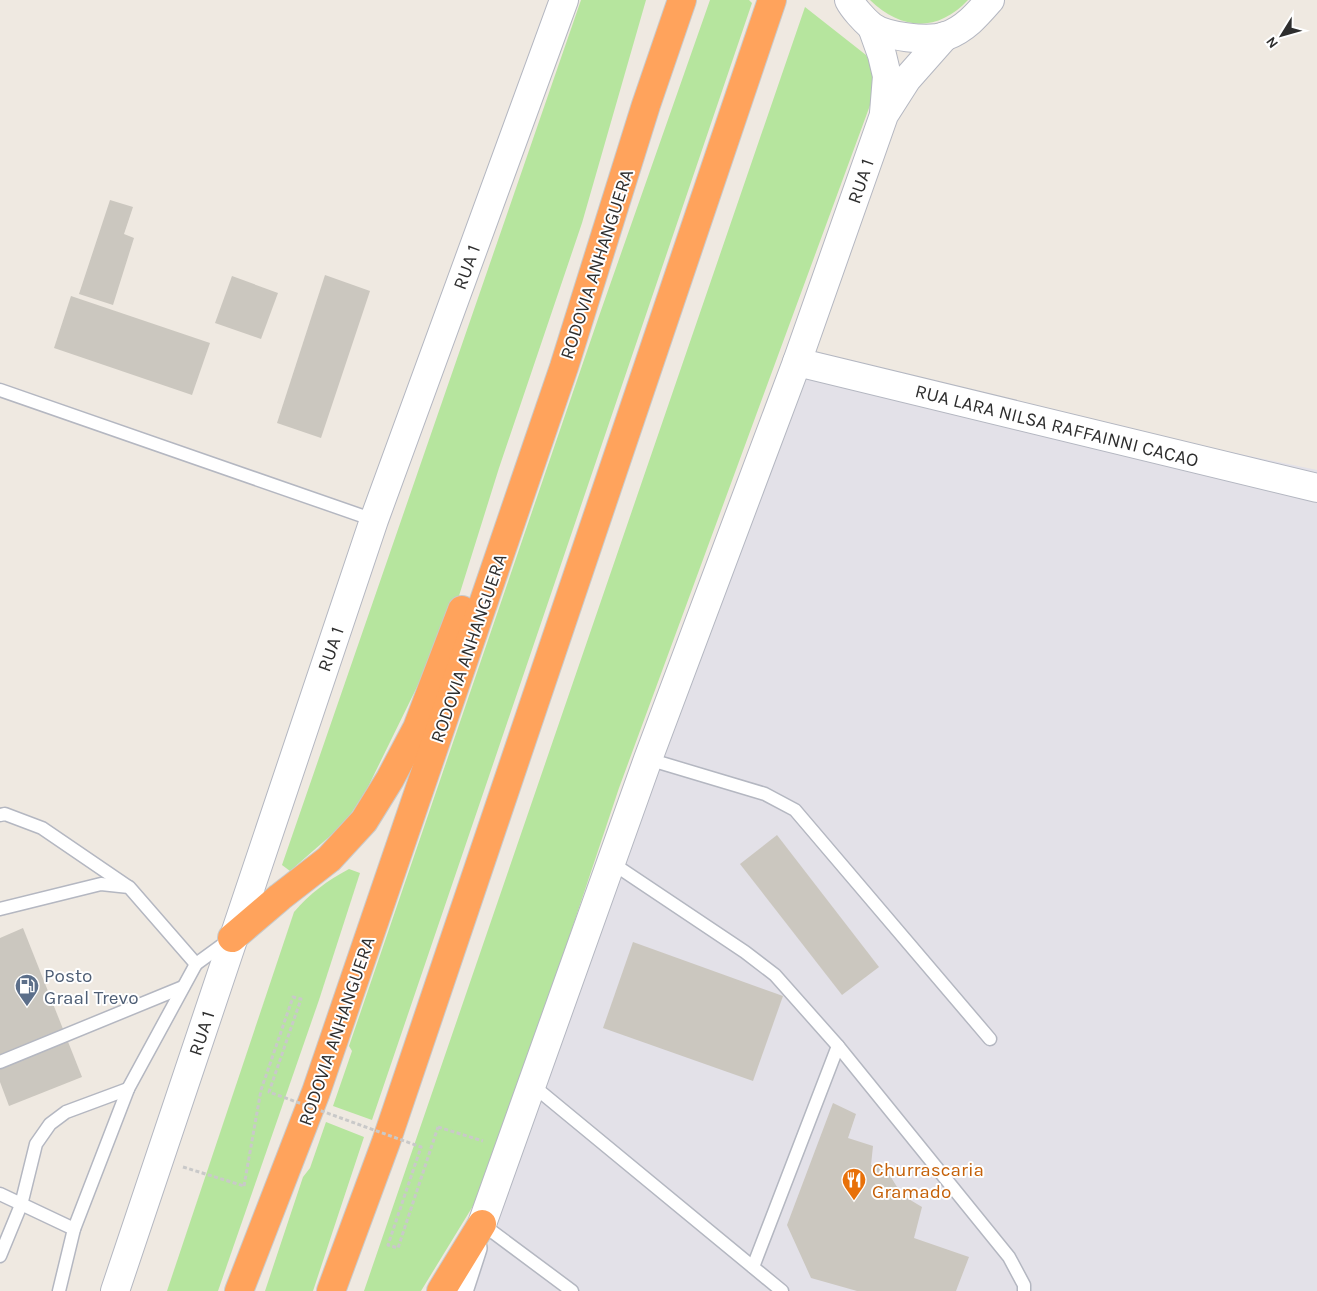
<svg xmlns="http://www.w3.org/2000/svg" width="1317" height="1291" font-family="Karla,sans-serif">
	<rect width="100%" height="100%" fill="#efe9e1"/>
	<polygon fill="#e3e1e8" points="797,362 1317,470 1317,1291 472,1291"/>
	<g fill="#b6e59e">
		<polygon points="581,0 646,0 582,223 499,468 458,599 440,640 367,789 345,823 290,871 282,865"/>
		<polygon points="710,0 749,0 752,3 372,1120 333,1106 352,1051 349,1046 598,319"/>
		<path d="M 870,0 L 968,0 C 937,33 901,30 870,0 Z"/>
		<polygon points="805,7 866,55 875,71 876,89 619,788 487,1183 421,1291 364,1291"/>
		<path d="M 349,869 L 360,873 L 319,1000 L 218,1291 L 167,1291 L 294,912 C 310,893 327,881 349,869 Z"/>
		<polygon points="326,1122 364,1137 313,1291 265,1291 303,1177 310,1168"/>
	</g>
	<g fill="#cbc7bf">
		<polygon points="110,200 133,207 124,234 134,238 113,305 79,294"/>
		<polygon points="325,275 370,291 321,438 277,423"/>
		<polygon points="232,276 278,293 261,339 215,323"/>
		<polygon points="71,296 210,343 192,395 54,348"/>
		<polygon points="777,835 879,967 842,995 740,864"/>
		<polygon points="23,928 82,1077 9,1106 0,1082 0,938"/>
		<polygon points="633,942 783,996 753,1081 603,1028"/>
		<polygon points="833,1103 856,1114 848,1138 873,1146 871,1165 884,1166 902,1195 922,1207 914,1238 969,1257 956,1291 857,1291 811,1278 787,1225"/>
	</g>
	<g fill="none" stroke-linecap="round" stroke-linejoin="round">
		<defs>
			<g id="service">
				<polyline points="0,390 374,520"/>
				<polyline points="648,759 765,794 795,810 990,1039"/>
				<polyline points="0,815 5,814 42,828 127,886"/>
				<polyline points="612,863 745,952 775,975 838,1046 1009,1257 1024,1285 1024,1291"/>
				<polyline points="0,909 101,884 129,887 196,964 229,940"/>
				<polyline points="0,1062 183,987"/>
				<polyline points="531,1084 782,1291"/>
				<polyline points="0,1194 74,1229"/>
				<polyline points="482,1224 572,1291"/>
				<polyline points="0,1256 21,1205 36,1144 50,1124 66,1112 128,1089"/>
				<polyline points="753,1267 838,1046"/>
				<polyline points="59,1291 74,1229 128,1089 196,964"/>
			</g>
			<polyline id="minor" points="460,1291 474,1248"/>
			<g id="tertiary">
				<path d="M 849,0 C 853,8 864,20 871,26 C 886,37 928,42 946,36 C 965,29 977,15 990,0"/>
				<polyline points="872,27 882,55 887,76 884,113"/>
				<polyline points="797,362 1317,488"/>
				<polyline points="482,1224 648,759 797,362 884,115 907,79 945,36"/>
				<polyline points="115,1291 374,520 564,0"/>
			</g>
			<g id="motorway">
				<polyline points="232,938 280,897 329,859 364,821 390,779 417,728 462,610"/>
				<polyline points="239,1291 316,1092 564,367 646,105 682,0"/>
				<polyline points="331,1291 386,1142 772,0"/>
				<polyline points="441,1291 482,1224"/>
			</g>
		</defs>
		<use href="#service" stroke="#b4b7c1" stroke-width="15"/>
		<use href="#minor" stroke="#b4b7c1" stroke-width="28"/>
		<use href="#tertiary" stroke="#b4b7c1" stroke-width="30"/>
		<use href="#motorway" stroke="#c9c9c9" stroke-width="30"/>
		<g stroke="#c9c9c9" stroke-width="3" stroke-dasharray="4 2.5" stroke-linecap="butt">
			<polyline points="438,1127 483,1141"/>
			<polyline points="183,1167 244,1186"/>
		</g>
		<use href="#service" stroke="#fff" stroke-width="12"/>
		<use href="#minor" stroke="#fff" stroke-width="25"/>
		<use href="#tertiary" stroke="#fff" stroke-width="28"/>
		<use href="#motorway" stroke="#ffa35c" stroke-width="28"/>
		<polyline stroke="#c9c9c9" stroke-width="3" stroke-dasharray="4 2.5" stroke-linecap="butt" points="244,1186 261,1090 293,997 301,999 269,1092 421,1147 388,1245 398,1248 438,1127"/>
	</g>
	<defs>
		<symbol id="fuel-pin" viewBox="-11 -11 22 30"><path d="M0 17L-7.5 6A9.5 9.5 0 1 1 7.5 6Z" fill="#5c6f8a" stroke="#fff"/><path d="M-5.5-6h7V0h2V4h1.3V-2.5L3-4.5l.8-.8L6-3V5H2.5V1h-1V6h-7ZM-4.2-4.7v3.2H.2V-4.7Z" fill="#fff"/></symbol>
		<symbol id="restaurant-pin" viewBox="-11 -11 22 30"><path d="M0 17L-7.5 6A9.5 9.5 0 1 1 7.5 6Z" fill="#e8710a" stroke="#fff"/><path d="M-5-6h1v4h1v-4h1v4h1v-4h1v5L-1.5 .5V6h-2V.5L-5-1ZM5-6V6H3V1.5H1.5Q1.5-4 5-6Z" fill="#fff"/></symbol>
	</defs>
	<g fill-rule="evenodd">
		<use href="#fuel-pin" x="13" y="972" width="28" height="38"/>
		<use href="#restaurant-pin" x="840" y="1166" width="28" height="38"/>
	</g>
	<g text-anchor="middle" stroke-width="4" stroke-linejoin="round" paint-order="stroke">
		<g font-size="19" fill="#2e2e2e" stroke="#fff">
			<text transform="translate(860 181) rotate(-71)" y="7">RUA 1</text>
			<text transform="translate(596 264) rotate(-72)" y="7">RODOVIA ANHANGUERA</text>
			<text transform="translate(466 267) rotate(-70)" y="7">RUA 1</text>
			<text transform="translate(1057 425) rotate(14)" y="7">RUA LARA NILSA RAFFAINNI CACAO</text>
			<text transform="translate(468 648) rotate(-71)" y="7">RODOVIA ANHANGUERA</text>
			<text transform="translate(330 649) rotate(-71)" y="7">RUA 1</text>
			<text transform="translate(336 1031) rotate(-71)" y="7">RODOVIA ANHANGUERA</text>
			<text transform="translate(201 1033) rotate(-72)" y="7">RUA 1</text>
		</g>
		<g font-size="19" fill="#4e5e75" stroke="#fff" text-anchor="start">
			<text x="44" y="982">Posto<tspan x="44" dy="22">Graal Trevo</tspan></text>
		</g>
		<g font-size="19" fill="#c56008" stroke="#fff" text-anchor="start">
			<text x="872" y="1176">Churrascaria<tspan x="872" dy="22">Gramado</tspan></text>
		</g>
	</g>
	<g transform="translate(1282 35) rotate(233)" stroke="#ffffff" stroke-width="4" paint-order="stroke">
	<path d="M0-4L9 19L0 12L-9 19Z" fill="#2e2e2e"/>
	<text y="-8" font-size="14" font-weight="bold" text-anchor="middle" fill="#2e2e2e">N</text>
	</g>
</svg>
